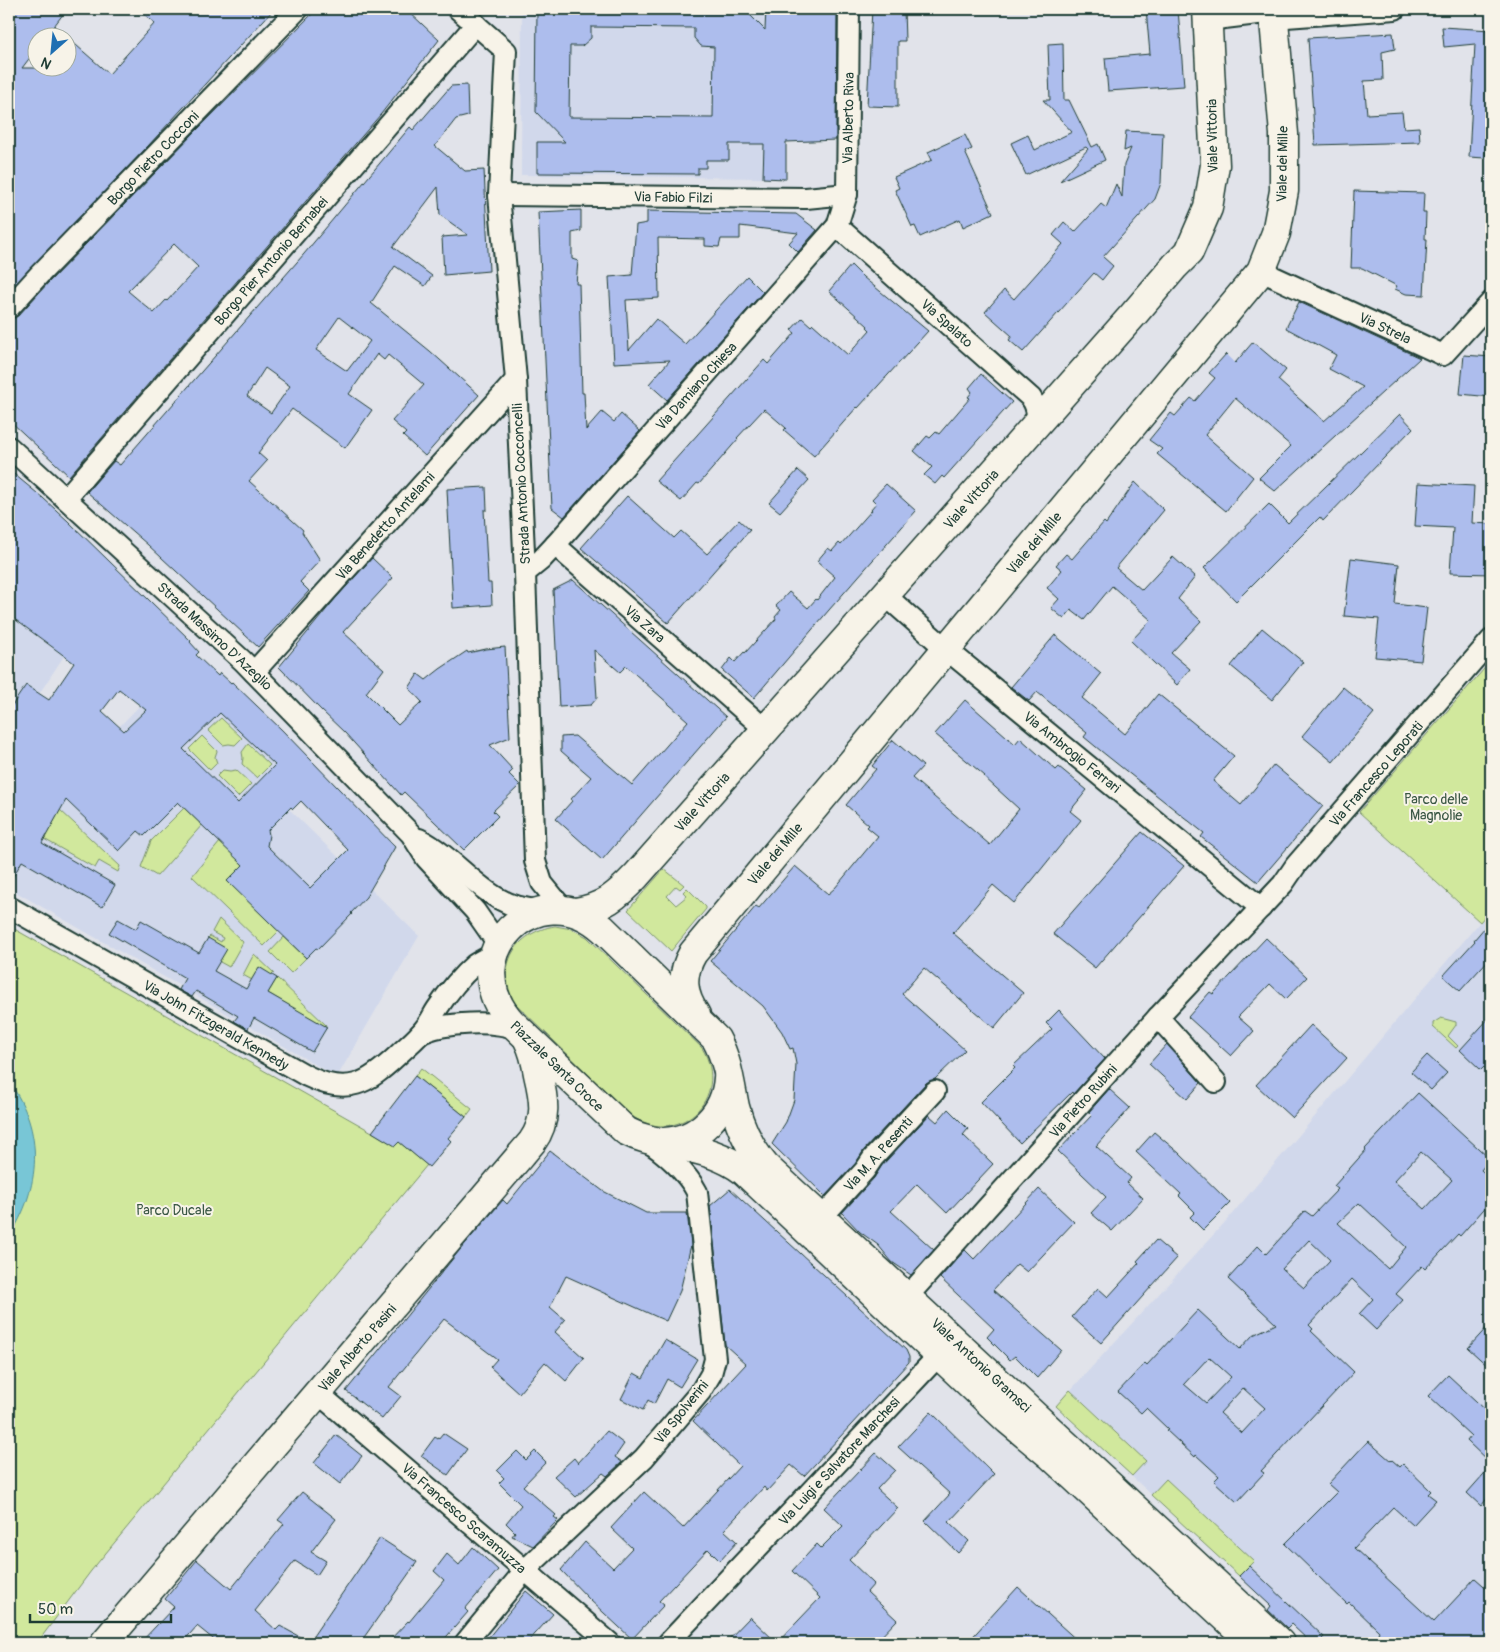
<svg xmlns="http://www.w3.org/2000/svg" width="1500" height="1652" font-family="Pangolin,sans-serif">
	<rect width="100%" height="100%" fill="#e1e3ea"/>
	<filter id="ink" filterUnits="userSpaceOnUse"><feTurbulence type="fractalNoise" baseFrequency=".02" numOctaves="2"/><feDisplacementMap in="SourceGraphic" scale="10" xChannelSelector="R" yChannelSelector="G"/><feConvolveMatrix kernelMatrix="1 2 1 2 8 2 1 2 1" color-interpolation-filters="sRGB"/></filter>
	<g filter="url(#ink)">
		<g fill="#d1d8eb">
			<polygon points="522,9 767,9 763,178 521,175"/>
			<polygon points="16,620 64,656 39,694 90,728 119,727 148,697 196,655 217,676 220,673 230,683 232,682 331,780 306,805 301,801 293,809 291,807 289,809 419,936 337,1077 249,1026 247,1030 233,1023 236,1019 194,994 191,998 178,991 180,986 9,888 9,628"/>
			<polygon points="1491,909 1491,1643 1311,1643 1056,1406 1227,1220"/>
		</g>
		<g fill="#d1e89d" stroke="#789268">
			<polygon points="1491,661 1491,909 1480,922 1359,812"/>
			<polygon points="221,718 242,738 235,745 229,744 223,745 208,730"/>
			<polygon points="202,736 217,751 215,757 217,763 210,770 189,749"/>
			<polygon points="248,744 270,765 257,778 242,764 243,758 242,752"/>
			<polygon points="223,770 230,771 236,770 251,784 238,797 217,776"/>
			<polygon points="184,808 202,825 157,876 141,867 151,841"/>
			<polygon points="60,810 120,866 118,872 99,861 95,868 44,839"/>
			<polygon points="220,842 243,865 228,881 276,929 289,921 264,946 192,876"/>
			<polygon points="664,869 684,885 680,889 676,886 667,896 676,905 687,896 683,892 687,888 706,907 706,909 671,951 628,910"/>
			<polygon points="219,919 243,942 229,967 220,962 208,938 210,936 221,942 223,938 212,932"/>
			<polygon points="9,926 395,1145 399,1142 427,1165 91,1571 37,1643 9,1643"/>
			<path d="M 555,926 L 572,929 L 587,937 L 702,1048 C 733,1098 676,1150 629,1114 L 515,1003 C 494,966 516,932 555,926 Z"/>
			<polygon points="284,937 306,958 291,973 270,952"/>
			<polygon points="254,954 274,973 272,975 252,980 243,975"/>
			<polygon points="277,978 326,1025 325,1027 268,993"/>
			<polygon points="1441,1018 1456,1022 1456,1025 1448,1036 1458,1046 1456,1048 1433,1027 1433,1023"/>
			<polygon points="421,1068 472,1109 466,1117 415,1076"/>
			<polygon points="1070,1390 1146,1461 1132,1476 1056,1406"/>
			<polygon points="1166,1479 1254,1561 1239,1576 1151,1495"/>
		</g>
		<path fill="#78c6d6" stroke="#548f95" d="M 9,1082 C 45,1131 41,1188 9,1237 Z"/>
		<g fill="#adbded" stroke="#1f3d34" fill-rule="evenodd">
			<polygon points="9,9 67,9 54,26 67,38 38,38 38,47 22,68 68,68 68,38 109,74 155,23 137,9 274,9 148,146 9,291"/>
			<path d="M 317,9 L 406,9 L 439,40 L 381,114 L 69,476 L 9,420 L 9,320 L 18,316 L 48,283 L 193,134 ZM 174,244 L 198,267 L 167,301 L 166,300 L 154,313 L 128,291 Z"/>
			<path d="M 537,9 L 744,9 L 765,30 L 766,9 L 837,9 L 836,140 L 786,142 L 786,179 L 763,178 L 764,144 L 729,144 L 729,160 L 706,160 L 706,168 L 698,168 L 698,174 L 537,173 L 537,142 L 565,142 L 536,112 ZM 591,27 L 694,28 L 694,38 L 701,46 L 714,47 L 713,118 L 569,117 L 570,46 L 582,46 L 591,38 Z"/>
			<polygon points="872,9 904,9 905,41 898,41 898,107 867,106"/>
			<polygon points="1146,9 1178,9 1184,86 1108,91 1105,58 1150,54"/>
			<polygon points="1442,27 1491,30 1485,158 1469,157 1475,44 1444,47"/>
			<polygon points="1393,33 1395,49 1382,52 1383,80 1364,81 1367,114 1402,112 1404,128 1419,127 1420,142 1315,145 1308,38"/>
			<polygon points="1063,43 1064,100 1069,100 1092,147 1098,144 1105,160 1060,181 1088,149 1086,147 1026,175 1011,143 1028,135 1035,150 1072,132 1043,100 1050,100 1048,44"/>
			<path d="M 467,85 L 468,116 L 456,119 L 435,146 L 465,171 L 484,170 L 489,271 L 444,275 L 442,237 L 468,235 L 440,215 L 438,187 L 393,247 L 432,276 L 425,286 L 395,266 L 371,303 L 430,351 L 479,395 L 425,456 L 403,436 L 406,433 L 392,421 L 424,385 L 388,355 L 384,360 L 377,354 L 349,394 L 372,410 L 345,448 L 292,409 L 258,453 L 267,461 L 249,481 L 303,530 L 302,532 L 320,560 L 300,582 L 309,591 L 258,647 L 148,545 L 87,492 L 114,461 L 120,465 L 304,254 L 410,127 L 413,130 L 451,86 ZM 339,317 L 370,341 L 347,371 L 316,350 ZM 265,368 L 290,386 L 271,413 L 247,396 Z"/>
			<polygon points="1126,131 1163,133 1161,183 1155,199 1103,257 1113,266 1102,280 1094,273 1023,352 1009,340 1012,336 985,312 1004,290 1014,299 1063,244 1053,235 1064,222 1075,232 1101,204 1106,208 1116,184 1122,197 1124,165 1131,148 1124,151"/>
			<polygon points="965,135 972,149 965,152 993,213 963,227 960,219 920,237 915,226 912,227 895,190 899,188 894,177 932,160 928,152"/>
			<polygon points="1354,191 1424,193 1423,213 1426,213 1425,239 1427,239 1424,295 1406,294 1395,289 1397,286 1362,268 1351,268"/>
			<polygon points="581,210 581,231 572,233 572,259 578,261 576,284 579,284 582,393 584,393 586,430 602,412 614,422 621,414 640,431 564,517 552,508 538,212"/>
			<polygon points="647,211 796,214 817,230 798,252 789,243 798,233 740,226 740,239 721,239 719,247 705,246 705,239 658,238 659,298 626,300 629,350 656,319 685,344 747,276 763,292 667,400 649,384 670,360 614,363 609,277 632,275 636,225 647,223"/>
			<polygon points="851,265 863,277 928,331 858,408 857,407 814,456 784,430 786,428 764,409 737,438 738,439 699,484 697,483 681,501 656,481 764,360 768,364 795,333 791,330 802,318 811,326 813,324 848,355 870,330 867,327 868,326 829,291"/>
			<polygon points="1299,302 1420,358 1275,491 1259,478 1291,446 1235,398 1205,435 1253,477 1226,511 1157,454 1162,449 1149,440 1171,413 1175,416 1191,398 1195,401 1215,378 1209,373 1226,354 1235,363 1253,342 1286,370 1278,380 1324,421 1363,387 1329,369 1336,355 1286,328"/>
			<polygon points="1464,355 1491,357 1491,397 1460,394"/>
			<polygon points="981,374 1012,402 944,478 942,476 935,484 924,475 932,467 914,451 927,436 930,438 936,432 939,434 970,398 968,397 972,392 969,388"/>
			<polygon points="1400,414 1413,428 1323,521 1320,517 1236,601 1204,568 1269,504 1288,523"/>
			<path d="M 9,470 L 43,498 L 68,521 L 191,641 L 190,642 L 199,652 L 196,655 L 218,676 L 220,673 L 231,683 L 232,682 L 282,730 L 395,847 L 366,897 L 351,913 L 352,914 L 318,949 L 316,948 L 306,958 L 227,881 L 243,865 L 178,802 L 144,836 L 138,831 L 119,851 L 66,800 L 42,843 L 115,885 L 102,907 L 22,861 L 9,884 L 9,710 L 26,685 L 49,700 L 74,663 L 9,615 ZM 119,689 L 146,710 L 124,731 L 102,711 ZM 220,713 L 275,765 L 238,803 L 183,749 ZM 301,801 L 348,850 L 310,888 L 267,846 L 269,835 L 268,830 L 291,807 L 293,809 Z"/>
			<polygon points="798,470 809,480 780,512 769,503"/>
			<polygon points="1135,482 1164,510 1116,568 1142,590 1173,557 1195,577 1178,599 1201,621 1171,653 1190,669 1177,685 1131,641 1151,620 1112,586 1084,620 1071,610 1064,619 1051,608 1059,599 1047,588 1062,570 1056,565 1066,554 1072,559 1104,522 1106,524"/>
			<polygon points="1418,483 1474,486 1472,523 1491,524 1491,574 1450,573 1453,528 1415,526"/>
			<polygon points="886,484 916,511 829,610 754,698 722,670 731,658 735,662 744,652 745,653 776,619 775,617 781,610 776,606 789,592 808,608 816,599 817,600 835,577 817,561 828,548 832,551 839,543 841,545 872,510 871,509 876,503 872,499"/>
			<polygon points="486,487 487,510 484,510 488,583 491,583 492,605 453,608 447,489"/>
			<polygon points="627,496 674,538 681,531 707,554 739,520 750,530 668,623 581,548"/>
			<polygon points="372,558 393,578 343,632 384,669 366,693 398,725 422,702 409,688 418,674 426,680 440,669 467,651 468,653 486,649 505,647 510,737 490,745 513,770 509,774 520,785 493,811 498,816 464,850 404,792 401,795 345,733 321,710 279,667 335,599"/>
			<polygon points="1351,558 1399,564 1395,604 1427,608 1421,661 1375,657 1379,619 1344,616"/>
			<polygon points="573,580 726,717 602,860 556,819 572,801 571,799 591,777 561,751 561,737 575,736 632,785 688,721 626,666 620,672 594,650 597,698 591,705 559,707 553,590"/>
			<polygon points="1262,628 1303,662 1272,700 1231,666"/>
			<polygon points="1055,635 1101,674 1082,698 1125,734 1158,694 1234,756 1213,781 1241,805 1274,765 1323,806 1258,882 1201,837 1204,833 1101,751 1084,737 1087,733 1037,692 1029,701 1011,687"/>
			<polygon points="1343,687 1374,713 1333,762 1302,736"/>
			<polygon points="965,700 1015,744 1020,738 1056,770 1059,767 1087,790 1070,811 1081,820 1014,903 993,885 953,933 1023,993 994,1028 924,968 902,994 965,1050 935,1079 926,1083 864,1150 856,1163 825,1196 772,1144 786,1122 794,1100 796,1064 793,1048 790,1049 782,1032 763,1006 710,961 756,906 759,908 795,866 828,894 835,888 878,836 867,827 869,825 846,805 876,769 872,766 893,740 923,766 912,778 990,845 1019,809 984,777 985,776 935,734"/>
			<polygon points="1142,832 1184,866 1095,968 1053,934"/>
			<polygon points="118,919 136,929 141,920 199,953 208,938 227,949 214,971 246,989 259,967 277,978 268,993 327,1027 312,1052 254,1018 248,1029 234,1021 238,1016 196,991 192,997 179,990 185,978 109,933"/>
			<polygon points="1491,920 1491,957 1460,991 1443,976 1475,941 1474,940"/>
			<polygon points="1266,938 1307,977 1286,999 1270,984 1238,1017 1254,1031 1231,1056 1188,1017 1210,992 1213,994"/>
			<polygon points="1059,1010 1105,1059 1073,1094 1072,1092 1020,1143 981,1102 1015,1068 1013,1066 1052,1029 1046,1023"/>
			<polygon points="1491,1016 1491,1073 1484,1067 1481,1070 1460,1050"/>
			<polygon points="1311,1025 1347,1058 1292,1118 1256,1085"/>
			<polygon points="1167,1044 1201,1083 1187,1099 1149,1064"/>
			<polygon points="1427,1055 1447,1073 1431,1090 1411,1072"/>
			<polygon points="415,1076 466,1117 448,1138 451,1141 429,1167 399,1142 395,1146 372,1132"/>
			<polygon points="1109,1089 1130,1108 1096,1146 1131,1178 1127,1183 1143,1198 1112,1231 1091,1213 1106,1197 1058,1151 1092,1115 1089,1112"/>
			<path d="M 1418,1093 L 1490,1159 L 1481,1170 L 1491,1179 L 1491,1201 L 1460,1236 L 1458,1234 L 1425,1269 L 1422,1266 L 1396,1294 L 1403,1300 L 1376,1330 L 1359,1314 L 1373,1299 L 1352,1279 L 1309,1325 L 1313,1329 L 1311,1331 L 1354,1372 L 1261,1471 L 1264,1473 L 1237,1502 L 1214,1481 L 1219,1476 L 1196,1455 L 1195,1457 L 1166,1430 L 1168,1429 L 1146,1408 L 1141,1413 L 1118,1392 L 1145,1363 L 1147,1365 L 1198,1310 L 1240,1349 L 1253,1335 L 1276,1324 L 1228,1279 L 1258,1246 L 1266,1254 L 1305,1211 L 1312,1216 L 1338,1189 L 1334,1186 L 1366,1150 L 1365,1149 ZM 1421,1152 L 1452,1180 L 1425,1209 L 1394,1181 ZM 1359,1203 L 1406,1247 L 1388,1269 L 1338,1223 ZM 1309,1240 L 1330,1260 L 1304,1288 L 1282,1269 ZM 1209,1357 L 1231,1377 L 1206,1403 L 1184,1384 ZM 1243,1388 L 1265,1408 L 1242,1433 L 1220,1413 Z"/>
			<polygon points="948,1109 968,1129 963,1135 993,1164 947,1213 917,1184 891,1211 934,1250 911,1275 892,1262 878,1245 860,1232 842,1213 874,1178 882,1165 929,1115 937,1122"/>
			<polygon points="1154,1132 1179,1153 1230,1203 1203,1230 1190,1217 1195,1212 1179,1196 1181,1194 1136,1152"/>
			<polygon points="550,1151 603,1191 646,1213 687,1213 691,1245 680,1291 666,1321 566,1276 550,1307 565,1320 555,1332 584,1358 566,1381 545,1362 519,1393 490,1367 497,1359 444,1319 389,1387 401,1396 382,1419 346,1391 459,1251 503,1200 507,1204"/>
			<polygon points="730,1189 906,1350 909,1357 909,1362 804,1476 791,1465 767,1491 764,1487 724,1530 737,1542 720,1561 708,1549 659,1601 664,1605 632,1639 590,1600 561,1570 585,1542 613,1568 632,1548 611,1528 644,1492 683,1528 740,1466 693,1421 746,1364 725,1345 710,1206"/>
			<polygon points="1039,1189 1074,1222 1027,1272 1017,1264 993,1290 1061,1350 1037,1378 1015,1356 1010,1360 987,1337 994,1329 940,1278 965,1250 974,1259"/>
			<polygon points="1156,1240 1177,1258 1101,1343 1072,1317 1098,1288 1108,1297 1139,1263 1137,1261"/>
			<polygon points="1491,1323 1491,1369 1468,1348"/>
			<polygon points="665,1340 697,1359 680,1387 667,1379 654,1404 648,1400 643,1410 621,1399 634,1373 643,1378"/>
			<polygon points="1448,1375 1491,1415 1491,1464 1467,1441 1471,1436 1428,1396"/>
			<polygon points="931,1412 994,1474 949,1522 969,1541 958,1553 925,1521 950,1494 898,1447"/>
			<polygon points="607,1431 624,1444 615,1457 622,1462 607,1476 603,1473 576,1497 554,1476 574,1458 578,1463"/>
			<polygon points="443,1433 467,1449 448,1475 421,1456 435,1437 438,1439"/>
			<polygon points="336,1435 362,1456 340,1484 314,1463"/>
			<polygon points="1368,1441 1391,1461 1392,1460 1400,1467 1403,1464 1431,1491 1428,1494 1436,1500 1413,1525 1393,1507 1354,1548 1434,1622 1475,1578 1491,1592 1491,1635 1483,1643 1389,1643 1378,1633 1379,1631 1349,1602 1347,1604 1285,1544 1337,1492 1328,1484"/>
			<polygon points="517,1451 526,1460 535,1451 546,1462 523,1486 556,1515 554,1517 558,1520 533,1546 512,1536 515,1532 506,1523 521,1505 499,1483 504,1478 497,1471"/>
			<polygon points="876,1453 895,1470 877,1489 898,1508 849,1560 874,1584 867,1592 897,1620 875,1643 725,1643 750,1617 777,1643 820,1598 792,1571 817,1544 821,1548 843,1526 824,1508"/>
			<polygon points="1491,1466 1491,1494 1481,1506 1467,1493"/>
			<polygon points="302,1492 336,1519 311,1552 326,1561 317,1575 295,1561 255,1611 276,1630 280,1626 309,1642 380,1538 417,1562 360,1643 218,1643 197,1626 182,1643 140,1643 174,1607 165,1599 197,1560 231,1589 284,1524 278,1520"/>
			<polygon points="473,1547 498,1570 465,1609 468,1612 441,1643 387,1643 408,1621 409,1622 444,1580 434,1571 447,1554 459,1565"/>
			<polygon points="1249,1566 1324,1637 1318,1643 1311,1643 1291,1624 1287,1628 1268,1610 1271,1606 1239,1576"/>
			<polygon points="1018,1587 1080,1643 967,1643"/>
			<polygon points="526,1591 553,1614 527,1643 484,1643"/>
		</g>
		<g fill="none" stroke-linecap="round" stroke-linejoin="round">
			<defs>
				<g id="street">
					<polyline points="458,9 506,51 499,195 516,380 525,573 535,861 542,883 564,910"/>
					<polyline points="1208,20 1274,12 1286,17 1395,9"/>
					<polyline points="499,195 806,198 847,194"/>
					<path d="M 837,226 L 1031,398 C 1038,408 1039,418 1033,428"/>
					<polyline points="1261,271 1443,355 1491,302"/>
					<polyline points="9,308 39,275 298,9"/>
					<polyline points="9,447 243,661 411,834 426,858 475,911 498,944"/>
					<polyline points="66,498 476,24"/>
					<polyline points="555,545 837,226 847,194 849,9"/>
					<polyline points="525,573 541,560 555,545 766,730"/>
					<polyline points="885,595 946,649 1261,908"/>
					<polyline points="254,672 516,380"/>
					<path d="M 419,839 C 464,862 487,911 543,910"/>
					<path d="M 9,907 L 307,1076 C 348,1096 367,1084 398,1055 C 407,1046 418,1038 425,1028 C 430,1022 433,1015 437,1009 C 447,994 460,977 474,965 C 480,961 488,957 494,954"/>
					<polyline points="1158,1017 1216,1082"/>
					<path d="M 420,1034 C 440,1022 501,1019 521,1031"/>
					<polyline points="813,1227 865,1170 873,1158 935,1091"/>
					<polyline points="898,1307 1158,1017 1283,884 1296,865 1491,640"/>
					<polyline points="318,1393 610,1643"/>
					<path d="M 465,1643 L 525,1570 L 644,1458 L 701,1391 L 711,1374 L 715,1359 L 697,1192 C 688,1174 664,1151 646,1141"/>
					<polyline points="668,1643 939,1355 946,1351 950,1353"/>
				</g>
				<g id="secondary">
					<path d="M 575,912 C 603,908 617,896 636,876 L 1133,315 L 1175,266 L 1189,252 L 1208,208 L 1215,165 L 1207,9"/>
					<path d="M 696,1015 C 682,995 680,975 693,953 L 1261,271 L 1276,233 L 1284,191 L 1284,134 L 1273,9"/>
					<path d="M 664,1142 C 698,1141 726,1113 728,1078"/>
					<path d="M 104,1643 L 532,1142 C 548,1120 544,1099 538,1074 C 536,1062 534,1051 528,1040"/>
					<path d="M 1253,1643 L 1050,1455 L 1008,1420 L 744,1171 C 724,1156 702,1150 679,1146 C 660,1142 643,1140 626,1131 L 512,1023 C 451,957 537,870 603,929 L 716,1039 C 728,1061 730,1083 735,1107 C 741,1130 750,1148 765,1166 L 1280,1643"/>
				</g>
			</defs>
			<use href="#street" stroke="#1f3d34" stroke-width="24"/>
			<use href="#secondary" stroke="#1f3d34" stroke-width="31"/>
			<use href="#street" stroke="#f7f3e8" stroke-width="20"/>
			<use href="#secondary" stroke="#f7f3e8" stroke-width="28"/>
		</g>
	</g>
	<g text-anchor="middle" stroke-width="4" stroke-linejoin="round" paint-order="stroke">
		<g font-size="14" fill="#1f3d34" stroke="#f7f3e8">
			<text transform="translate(848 118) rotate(-89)" y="5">Via Alberto Riva</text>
			<text transform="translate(1212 136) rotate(-91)" y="5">Viale Vittoria</text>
			<text transform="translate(153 158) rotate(-46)" y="5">Borgo Pietro Cocconi</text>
			<text transform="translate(1282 164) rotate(-89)" y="5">Viale dei Mille</text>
			<text transform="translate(673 197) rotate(1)" y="5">Via Fabio Filzi</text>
			<text transform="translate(271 261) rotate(-49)" y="5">Borgo Pier Antonio Bernabei</text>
			<text transform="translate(947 323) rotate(42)" y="5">Via Spalato</text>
			<text transform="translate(1385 328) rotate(25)" y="5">Via Strela</text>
			<text transform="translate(696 386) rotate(-48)" y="5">Via Damiano Chiesa</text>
			<text transform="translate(521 484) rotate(-93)" y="5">Strada Antonio Cocconcelli</text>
			<text transform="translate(971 499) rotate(-48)" y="5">Viale Vittoria</text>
			<text transform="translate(385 526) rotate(-48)" y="5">Via Benedetto Antelami</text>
			<text transform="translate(1034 543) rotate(-50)" y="5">Viale dei Mille</text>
			<text transform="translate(645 624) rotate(41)" y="5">Via Zara</text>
			<text transform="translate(215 636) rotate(43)" y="5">Strada Massimo D'Azeglio</text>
			<text transform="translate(1072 752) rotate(39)" y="5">Via Ambrogio Ferrari</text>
			<text transform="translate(1376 774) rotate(-49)" y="5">Via Francesco Leporati</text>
			<text transform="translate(702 802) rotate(-48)" y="5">Viale Vittoria</text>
			<text transform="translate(775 854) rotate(-50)" y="5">Viale dei Mille</text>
			<text transform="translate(216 1025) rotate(30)" y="5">Via John Fitzgerald Kennedy</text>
			<text transform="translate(557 1066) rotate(44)" y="5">Piazzale Santa Croce</text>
			<text transform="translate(1083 1101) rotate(-48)" y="5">Via Pietro Rubini</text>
			<text transform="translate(878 1154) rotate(-48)" y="5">Via M. A. Pesenti</text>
			<text transform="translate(357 1348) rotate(-49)" y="5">Viale Alberto Pasini</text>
			<text transform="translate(981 1365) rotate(43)" y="5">Viale Antonio Gramsci</text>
			<text transform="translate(681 1412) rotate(-51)" y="5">Via Spolverini</text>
			<text transform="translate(839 1461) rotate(-47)" y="5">Via Luigi e Salvatore Marchesi</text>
			<text transform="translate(464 1518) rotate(41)" y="5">Via Francesco Scaramuzza</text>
		</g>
		<g font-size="14" fill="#3a5744" stroke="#f7f3e8">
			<text x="1436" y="804">Parco delle<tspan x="1436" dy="16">Magnolie</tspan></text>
			<text x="174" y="1215">Parco Ducale</text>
		</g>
	</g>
	<rect width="1500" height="1652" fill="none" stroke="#f7f3e8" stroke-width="30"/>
	<rect x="15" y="15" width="1470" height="1622" fill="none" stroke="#1f3d34" stroke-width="2" filter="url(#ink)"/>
	<g transform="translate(52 52) rotate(207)"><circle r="24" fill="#f7f3e8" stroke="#a1aaa0"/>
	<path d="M0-4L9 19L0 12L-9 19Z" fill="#1f6fb2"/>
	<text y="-8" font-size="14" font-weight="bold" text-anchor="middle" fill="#1f3d34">N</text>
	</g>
	<path d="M30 1614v8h141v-8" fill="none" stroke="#1f3d34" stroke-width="2.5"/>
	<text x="38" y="1614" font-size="15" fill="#1f3d34" stroke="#f7f3e8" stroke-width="4" paint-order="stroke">50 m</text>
</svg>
